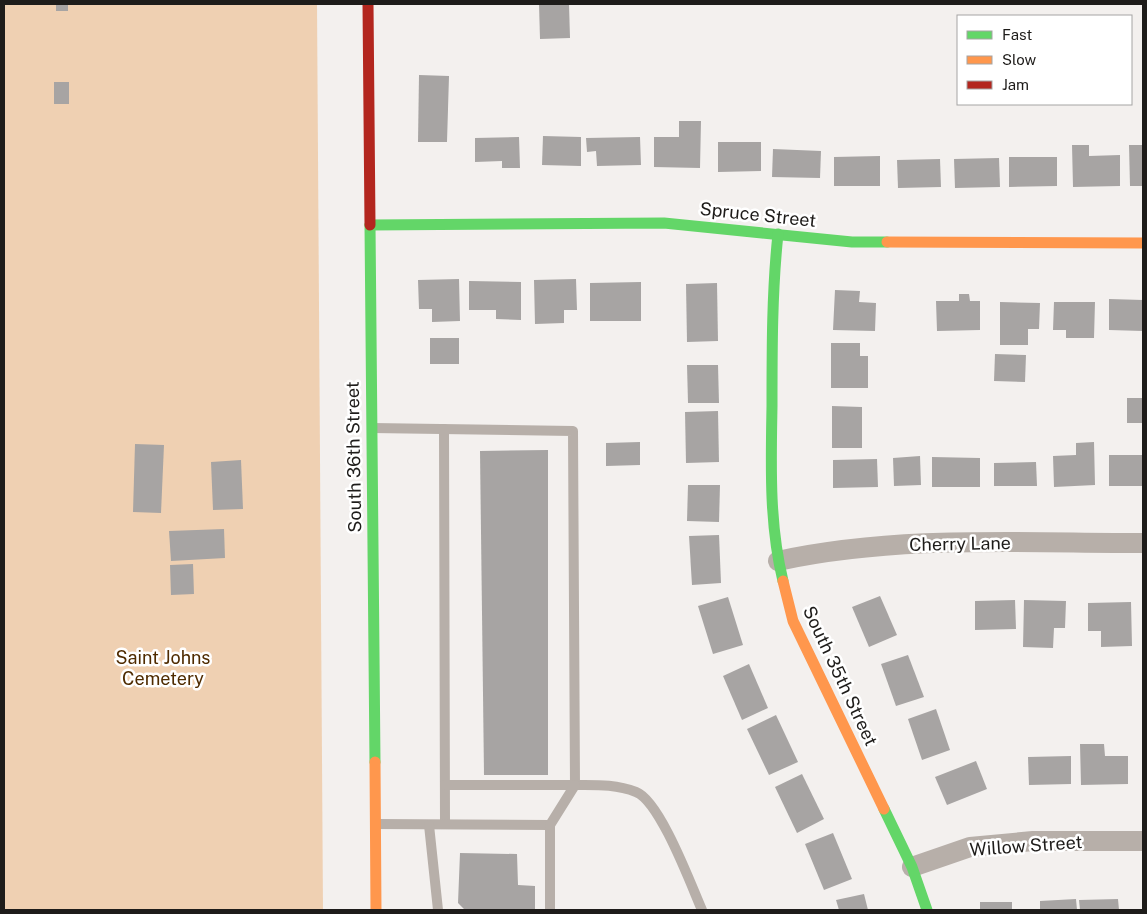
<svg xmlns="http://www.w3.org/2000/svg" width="1147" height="914" font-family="'Public Sans',sans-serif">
	<rect width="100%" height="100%" fill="#f3f0ee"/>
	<polygon fill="#efd0b2" points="4,4 317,4 323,910 4,910"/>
	<g fill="#a7a4a3">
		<rect x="56" y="4" width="12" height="7"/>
		<polygon points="539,4 569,4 570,38 540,39"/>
		<polygon points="419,75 449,76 447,142 418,142"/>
		<rect x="54" y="82" width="15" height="22"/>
		<polygon points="679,121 701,121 700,168 654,167 654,137 679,137"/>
		<polygon points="543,136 581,137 581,166 542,165"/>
		<polygon points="519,137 520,168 502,168 502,161 475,162 475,138"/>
		<polygon points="640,137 641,165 597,166 596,151 587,152 586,138"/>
		<polygon points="718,142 761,142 761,171 718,172"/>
		<polygon points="1072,145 1089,145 1089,156 1120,155 1120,186 1073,187"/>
		<polygon points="1129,145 1143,145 1143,186 1130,186"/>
		<polygon points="773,149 821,151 820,178 772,177"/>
		<polygon points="880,156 880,186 834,186 834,157"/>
		<polygon points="1009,157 1057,157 1057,186 1009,187"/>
		<polygon points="999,158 1000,187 955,188 954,159"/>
		<polygon points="940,159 941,187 898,188 897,160"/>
		<polygon points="459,279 460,321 432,322 432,309 419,309 418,280"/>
		<polygon points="576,279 577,310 564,310 564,323 535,324 534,280"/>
		<polygon points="469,281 521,282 521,320 496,319 496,310 469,310"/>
		<polygon points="641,282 641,321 590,321 590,283"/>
		<polygon points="717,283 718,341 687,342 686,284"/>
		<polygon points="835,290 860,291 859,302 876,303 875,331 833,330"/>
		<polygon points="959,294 969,294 970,301 980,301 980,330 937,331 936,301 959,301"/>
		<polygon points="1109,299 1143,300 1143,331 1109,330"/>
		<polygon points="1000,302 1040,303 1039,329 1028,329 1028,345 1000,345"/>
		<polygon points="1054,302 1095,302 1094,338 1066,338 1066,330 1053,330"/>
		<rect x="430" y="338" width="29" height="26"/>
		<polygon points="831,343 860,343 860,356 868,356 868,388 831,388"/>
		<polygon points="995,354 1026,355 1025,382 994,381"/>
		<polygon points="687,365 718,365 719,403 688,403"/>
		<rect x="1127" y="398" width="16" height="25"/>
		<polygon points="832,406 862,407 862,448 832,448"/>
		<polygon points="718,411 719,462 686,463 685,412"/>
		<polygon points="640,442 640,465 606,466 606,443"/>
		<polygon points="1094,442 1095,485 1054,487 1053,456 1076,455 1076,443"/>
		<polygon points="135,444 164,445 161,513 133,512"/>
		<polygon points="548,450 548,775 484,775 480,451"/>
		<rect x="1109" y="455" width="34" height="31"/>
		<polygon points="920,456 921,485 894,486 893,458"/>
		<polygon points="932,457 980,458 980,487 932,487"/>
		<polygon points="877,459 878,487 833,488 833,460"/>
		<polygon points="241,460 243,509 213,510 211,462"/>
		<polygon points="1036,462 1037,486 994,486 994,463"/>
		<polygon points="688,485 720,485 719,522 687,521"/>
		<polygon points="224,529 225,558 171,561 169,531"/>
		<polygon points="719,535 721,583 692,585 689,536"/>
		<polygon points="193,564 194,594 171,595 170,565"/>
		<polygon points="880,596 897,635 869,647 852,607"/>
		<polygon points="728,597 743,645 713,654 698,606"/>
		<polygon points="1015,600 1016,629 975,630 975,601"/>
		<polygon points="1024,600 1066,601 1065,628 1054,628 1053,648 1023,647"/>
		<polygon points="1131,602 1132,646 1101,647 1101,631 1088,631 1088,603"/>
		<polygon points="908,655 924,697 896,706 881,664"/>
		<polygon points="749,664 768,708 742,720 723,676"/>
		<polygon points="936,709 950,750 922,760 908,719"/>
		<polygon points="776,715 798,762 769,775 747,729"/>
		<polygon points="1080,744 1104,744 1105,756 1128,756 1128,784 1081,785"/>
		<polygon points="1071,756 1071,784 1029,785 1028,757"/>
		<polygon points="976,761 987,789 947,805 935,777"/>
		<polygon points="802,774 824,819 797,833 775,787"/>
		<polygon points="833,833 852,879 824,890 805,844"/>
		<polygon points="460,853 517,854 518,885 535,886 535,910 465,910 458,903"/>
		<polygon points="864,894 868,910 839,910 836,900"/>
		<polygon points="1076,899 1077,910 1040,910 1040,901"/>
		<polygon points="1118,899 1119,910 1080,910 1079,900"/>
		<rect x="980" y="902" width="32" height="8"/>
	</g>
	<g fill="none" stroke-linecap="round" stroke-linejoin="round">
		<g stroke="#b7afa9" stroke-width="10">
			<path d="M 372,428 L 573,431 L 575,785 C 596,785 616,784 636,792 C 660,801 691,885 702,910"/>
			<polyline points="444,429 445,824"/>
			<polyline points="445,785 575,785"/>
			<polyline points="376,824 550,825 550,910"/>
			<polyline points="429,825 438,910"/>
			<polyline points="550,825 575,785"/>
		</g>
		<g stroke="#b7afa9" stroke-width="20">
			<path d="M 778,561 C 898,535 1021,543 1143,543"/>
			<polyline points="912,867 970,847 1033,841 1143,841"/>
		</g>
		<g stroke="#63d668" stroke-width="11">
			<polyline points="370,225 375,762"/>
			<polyline points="370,225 664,223 852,242 887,242"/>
			<path d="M 778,234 C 772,291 772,348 772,406 C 771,464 769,524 783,581"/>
			<polyline points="884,809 912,867 927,910"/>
		</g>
		<g stroke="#ff974d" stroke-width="11">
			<polyline points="887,242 1143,243"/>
			<polyline points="783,581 793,621 884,809"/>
			<polyline points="375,762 376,910"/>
		</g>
		<polyline stroke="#b3261e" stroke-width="11" points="368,4 370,225"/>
	</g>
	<g text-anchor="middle" stroke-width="5" stroke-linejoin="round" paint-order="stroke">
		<g font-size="18" fill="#1e1c1a" stroke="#fff">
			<text transform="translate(758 215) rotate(6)" y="6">Spruce Street</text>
			<text transform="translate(354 457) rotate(-91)" y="6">South 36th Street</text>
			<text transform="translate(960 544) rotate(-1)" y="6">Cherry Lane</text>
			<text transform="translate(840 676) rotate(65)" y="6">South 35th Street</text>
			<text transform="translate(1026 846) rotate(-4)" y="6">Willow Street</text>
		</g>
		<g font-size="18" fill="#4f2b00" stroke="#fff">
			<text x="163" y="664">Saint Johns<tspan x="163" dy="21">Cemetery</tspan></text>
		</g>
	</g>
	<rect width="1147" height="914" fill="none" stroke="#1e1c1a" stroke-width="10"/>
	<rect x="957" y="15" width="175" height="90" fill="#ffffff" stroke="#a5a4a3"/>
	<rect x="967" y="31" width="25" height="8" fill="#63d668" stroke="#a5a4a3"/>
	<text x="1002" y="40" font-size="15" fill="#1e1c1a">Fast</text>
	<rect x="967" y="56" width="25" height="8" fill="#ff974d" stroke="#a5a4a3"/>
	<text x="1002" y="65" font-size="15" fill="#1e1c1a">Slow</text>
	<rect x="967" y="81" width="25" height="8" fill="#b3261e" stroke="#a5a4a3"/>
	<text x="1002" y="90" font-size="15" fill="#1e1c1a">Jam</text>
</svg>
